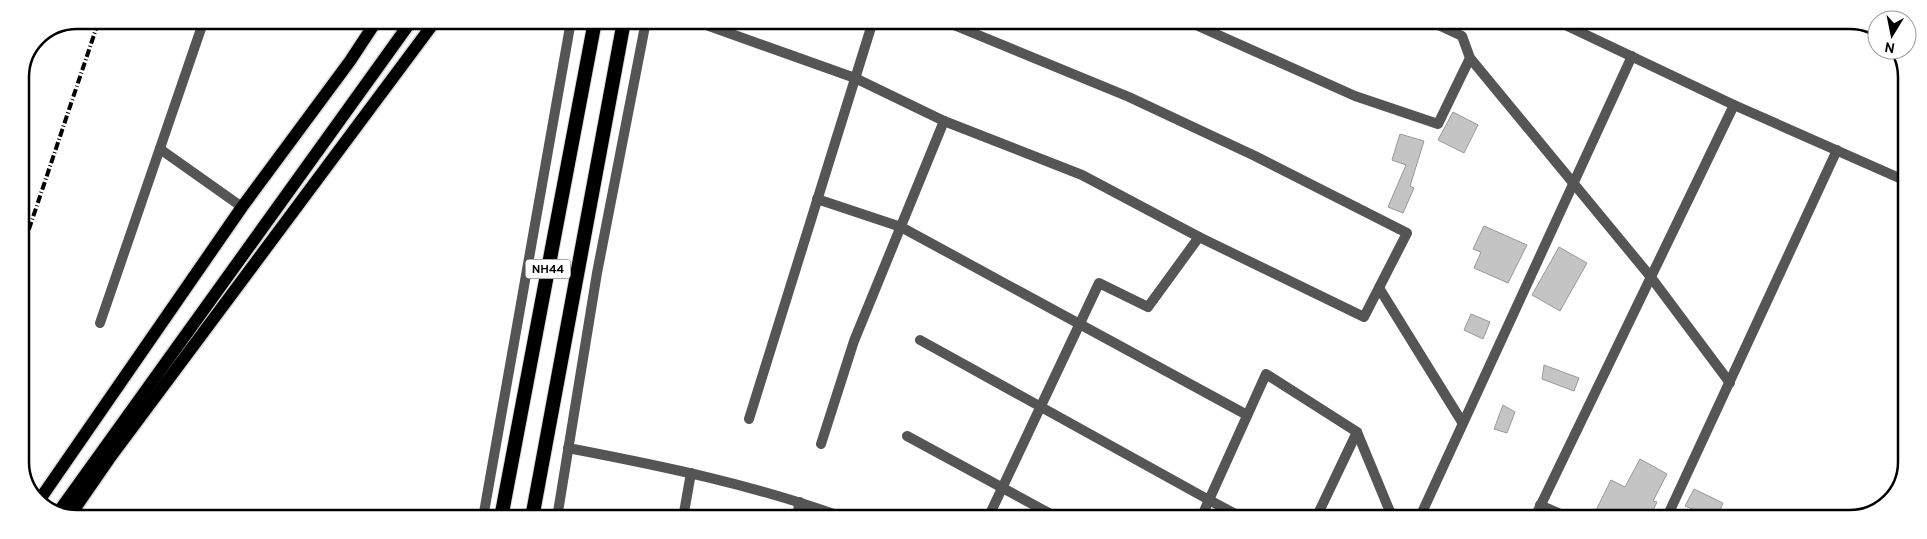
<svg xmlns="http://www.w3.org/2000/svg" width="1927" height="539" font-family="Overpass,sans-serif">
	<rect width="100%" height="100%" fill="#fff"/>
	<g fill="#c4c4c4" stroke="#999">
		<polygon points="1453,112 1478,125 1464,153 1438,140"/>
		<polygon points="1400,134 1424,141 1410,186 1414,188 1403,213 1388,207 1406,165 1392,160"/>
		<polygon points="1484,226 1527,245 1508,283 1474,268 1481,252 1473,249"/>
		<polygon points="1559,247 1587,263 1560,311 1532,295"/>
		<polygon points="1471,314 1490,322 1483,339 1464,330"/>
		<polygon points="1544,365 1579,378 1574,391 1542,379"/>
		<polygon points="1503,405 1515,412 1507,433 1494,429"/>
		<polygon points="1640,459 1667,474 1653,501 1657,502 1649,519 1615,519 1596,510 1611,480 1625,487"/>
		<polygon points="1694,489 1723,503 1716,519 1685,506"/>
	</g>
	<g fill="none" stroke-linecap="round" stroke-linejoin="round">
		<defs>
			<g id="primary">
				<polyline points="38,502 242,207 350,61 377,20"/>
				<polyline points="57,514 412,20"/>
				<polyline points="69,517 109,459 436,20"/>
			</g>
			<g id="trunk">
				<polyline points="501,518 595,21"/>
				<polyline points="532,518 624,21"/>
			</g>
		</defs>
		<use href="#primary" stroke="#dbdbdb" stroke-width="15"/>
		<use href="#trunk" stroke="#dbdbdb" stroke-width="16"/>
		<g stroke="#555" stroke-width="10">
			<polyline points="695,21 855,78 944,121 1082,175 1199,237 1364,317 1407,233 1255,156 1129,97 944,21"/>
			<polyline points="1187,21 1355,96 1438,124 1470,58"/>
			<polyline points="1430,21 1462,36 1470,58 1650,276 1730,383"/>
			<polyline points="1559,22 1734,105 1906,181"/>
			<polyline points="160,149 242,207"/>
			<polyline points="817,199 901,227 1247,415"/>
			<polyline points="1379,288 1462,422"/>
			<polyline points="100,323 204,20"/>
			<polyline points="920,340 1209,500 1266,374 1357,432 1316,518"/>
			<polyline points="749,419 873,21"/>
			<polyline points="1357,432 1393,519"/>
			<polyline points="907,436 1058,518"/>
			<polyline points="821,444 854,341 944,121"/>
			<path d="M 568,448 C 662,466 755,485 845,518"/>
			<polyline points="1540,505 1572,519"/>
			<polyline points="683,518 691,473"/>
			<polyline points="796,518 800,502"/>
			<polyline points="988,518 1099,283 1148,307 1199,237"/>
			<polyline points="1201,518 1209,500 1243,518"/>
			<polyline points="1419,519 1632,56"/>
			<polyline points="1534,519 1734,105"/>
			<polyline points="1666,519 1837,150"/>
		</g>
		<g stroke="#555" stroke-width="10">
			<polyline points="483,518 571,21"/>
			<polyline points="557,518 597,273 646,21"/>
		</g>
		<use href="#primary" stroke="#000" stroke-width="12"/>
		<use href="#trunk" stroke="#000" stroke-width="14"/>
		<polyline stroke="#000" stroke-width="4" stroke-dasharray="8 2.5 1 2.5" stroke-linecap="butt" points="20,256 99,20"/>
	</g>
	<g text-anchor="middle" stroke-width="4" stroke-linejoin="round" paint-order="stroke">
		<rect fill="#fff" stroke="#4c4c4c" stroke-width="1" x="525.5" y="259.5" width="45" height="19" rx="4"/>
		<g font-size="12" font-weight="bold" fill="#000">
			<text x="548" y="273">NH44</text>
		</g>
	</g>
	<path d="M0 0H1927V539H0ZM77 29H1850A48 48 0 0 1 1898 77V462A48 48 0 0 1 1850 510H77A48 48 0 0 1 29 462V77A48 48 0 0 1 77 29Z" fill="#fff" fill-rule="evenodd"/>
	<path fill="none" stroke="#000" stroke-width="2.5" d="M77 29H1850A48 48 0 0 1 1898 77V462A48 48 0 0 1 1850 510H77A48 48 0 0 1 29 462V77A48 48 0 0 1 77 29Z"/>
	<g transform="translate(1892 35) rotate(190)"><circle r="24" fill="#ffffff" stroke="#999999"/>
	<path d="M0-4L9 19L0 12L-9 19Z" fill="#000000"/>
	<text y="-8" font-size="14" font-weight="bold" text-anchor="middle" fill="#000000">N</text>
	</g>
</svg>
